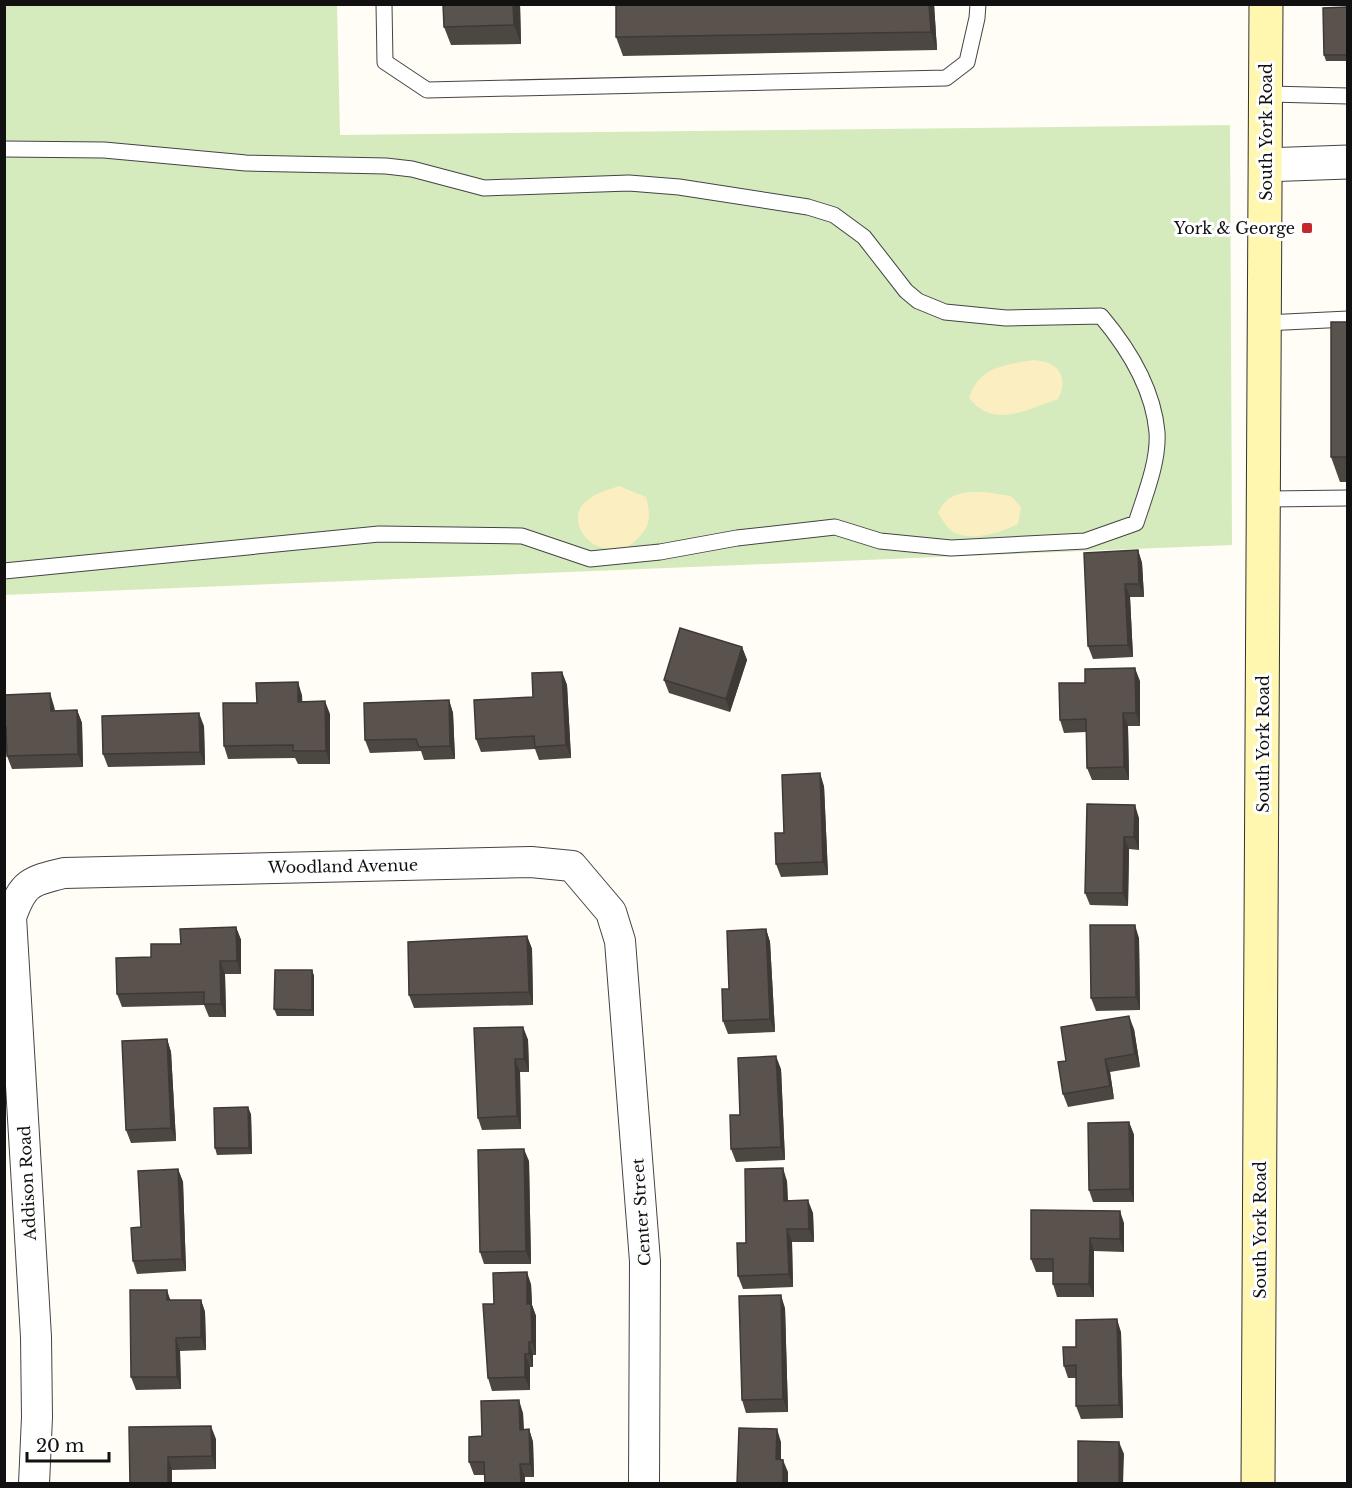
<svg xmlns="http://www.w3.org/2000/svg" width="1352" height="1488" font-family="'Libre Baskerville',serif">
	<rect width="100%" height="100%" fill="#fffdf5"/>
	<polygon fill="#d5ebbd" points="4,5 337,5 340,135 1230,125 1232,545 5,595"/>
	<g fill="#fbeec1">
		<path d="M 1033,360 C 1057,361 1070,376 1058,399 C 1026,410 993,429 969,398 C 979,367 1004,365 1033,360 Z"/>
		<path d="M 619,486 L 646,497 C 653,524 648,530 628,547 C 620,547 608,549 600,547 C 581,541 570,516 585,502 C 595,493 607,490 619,486 Z"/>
		<path d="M 985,492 L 1011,496 L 1021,507 L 1018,524 C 999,533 973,542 953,532 C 947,528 942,519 938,513 C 948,492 963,492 985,492 Z"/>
	</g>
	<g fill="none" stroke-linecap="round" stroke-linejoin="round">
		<defs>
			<g id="service">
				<polyline points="384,4 385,62 427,90 946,78 967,62 977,18 978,4"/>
				<polyline points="1266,94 1348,96"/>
				<path d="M 4,149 L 104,150 L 246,163 L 386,166 L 412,169 L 484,188 L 629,183 L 679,187 L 808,207 L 834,215 L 864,237 L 906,291 L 918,301 L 945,312 L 1006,318 L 1101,316 C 1128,348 1153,388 1157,432 C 1159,461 1145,495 1136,523 L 1085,541 L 951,548 L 880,541 L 835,527 L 737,538 L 660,552 L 590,559 L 522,536 L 379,534 L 4,571"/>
				<polyline points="1265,323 1348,319"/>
				<polyline points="1264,499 1348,498"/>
			</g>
			<path id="minor" d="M 34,1484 L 37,1417 L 36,1337 L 11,917 C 23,883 30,881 64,873 L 531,862 L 572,866 L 611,912 L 620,941 L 645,1261 L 644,1484"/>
			<polyline id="tertiary" points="1266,165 1348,162"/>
			<polyline id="secondary" points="1258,1484 1266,4"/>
		</defs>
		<use href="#service" stroke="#444" stroke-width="17"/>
		<use href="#minor" stroke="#444" stroke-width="32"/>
		<use href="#tertiary" stroke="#444" stroke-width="35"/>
		<use href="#secondary" stroke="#333" stroke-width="35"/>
		<use href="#service" stroke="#fff" stroke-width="15"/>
		<use href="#minor" stroke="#fff" stroke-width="30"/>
		<use href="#tertiary" stroke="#fff" stroke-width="33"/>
		<use href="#secondary" stroke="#fff6b0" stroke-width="33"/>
	</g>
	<g fill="#4d4742">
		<polygon points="443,4 520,4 521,44 451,45 444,27"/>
		<polygon points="934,4 937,50 623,56 616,37"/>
		<polygon points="1347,7 1347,61 1326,61 1324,55"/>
		<polygon points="1347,322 1347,482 1340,482 1331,457"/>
		<polygon points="1138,550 1142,563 1144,597 1130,597 1133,657 1093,659 1088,646"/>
		<polygon points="742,647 747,660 730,712 669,693 664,680"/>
		<polygon points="562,672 567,685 571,758 539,760 535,749 481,752 476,739 533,697"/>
		<polygon points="1140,681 1140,726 1128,726 1129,780 1092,780 1087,768 1086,732 1064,733 1060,720"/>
		<polygon points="4,695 54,706 55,711 77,710 82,723 83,767 12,769 7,756 6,740 4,740"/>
		<polygon points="302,695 302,702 330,714 330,764 298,764 295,758 228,759 224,746 257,703"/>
		<polygon points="449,700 453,713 455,759 424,760 421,751 370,753 365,740"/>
		<polygon points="204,726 205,765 108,767 103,754"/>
		<polygon points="824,786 828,875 781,877 776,864 784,833"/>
		<polygon points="1087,804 1139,818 1139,850 1129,849 1128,906 1090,905 1085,893"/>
		<polygon points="236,927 241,940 241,974 225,974 226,1017 209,1017 204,1005 122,1007 117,994 151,957 181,944"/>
		<polygon points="766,929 770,942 775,1032 728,1034 723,1021 729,989"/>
		<polygon points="527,936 532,949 533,1005 414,1008 409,995"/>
		<polygon points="1139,938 1140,1010 1096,1011 1091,998"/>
		<polygon points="312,970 314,976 314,1016 277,1016 274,1009"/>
		<polygon points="523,1027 528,1040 529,1072 520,1072 521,1129 482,1130 478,1118"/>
		<polygon points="1134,1029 1140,1067 1110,1072 1114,1099 1068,1107 1063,1094 1066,1061"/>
		<polygon points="167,1039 171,1052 176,1141 131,1143 126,1130"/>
		<polygon points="781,1069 785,1160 736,1162 731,1149 740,1115"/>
		<polygon points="251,1114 252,1154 217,1155 215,1148"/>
		<polygon points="1129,1122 1134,1135 1134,1202 1093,1202 1089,1190"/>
		<polygon points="529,1161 531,1264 484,1264 480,1252"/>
		<polygon points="178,1169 183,1182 186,1271 137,1274 133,1261 141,1227"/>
		<polygon points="787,1181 788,1201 813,1213 814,1242 792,1242 793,1287 743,1289 738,1276 746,1243"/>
		<polygon points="1124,1223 1124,1252 1094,1251 1094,1297 1057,1297 1053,1284 1053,1272 1036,1272 1031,1259"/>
		<polygon points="531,1284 532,1305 536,1316 536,1355 533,1355 533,1367 530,1367 530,1390 492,1391 488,1378 494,1304"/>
		<polygon points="170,1300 201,1300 205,1312 206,1350 180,1351 181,1389 136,1390 131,1377"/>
		<polygon points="785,1308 788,1412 746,1413 742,1400"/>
		<polygon points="1121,1332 1123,1418 1081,1419 1076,1406 1076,1378 1068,1378 1064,1366"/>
		<polygon points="523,1413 524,1430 529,1429 533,1442 534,1477 525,1477 525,1484 485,1484 484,1475 474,1475 469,1462 482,1436"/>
		<polygon points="129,1427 216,1439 216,1469 172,1470"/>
	</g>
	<g fill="#3f3936">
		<polygon points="513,4 520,4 521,44 514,25"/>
		<polygon points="929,4 934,4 937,50 931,32"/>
		<polygon points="1138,550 1142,563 1144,597 1139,584"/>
		<polygon points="1125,584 1130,597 1133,657 1128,645"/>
		<polygon points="742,647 747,660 730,712 726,699"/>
		<polygon points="1135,668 1140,681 1140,726 1136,713"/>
		<polygon points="562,672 567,685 571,758 566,745"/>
		<polygon points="298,682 302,695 303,714 298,702"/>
		<polygon points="50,693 54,706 55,724 51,711"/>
		<polygon points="449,700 453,713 455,759 450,746"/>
		<polygon points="325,701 330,714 330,764 326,751"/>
		<polygon points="77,710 82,723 83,767 78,754"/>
		<polygon points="199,713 204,726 205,765 200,752"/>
		<polygon points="1123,713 1128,726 1129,780 1124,767"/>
		<polygon points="820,773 824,786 828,875 823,862"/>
		<polygon points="1135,805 1139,818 1139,850 1134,837"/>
		<polygon points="1124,837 1129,849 1128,906 1123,893"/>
		<polygon points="1135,925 1139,938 1140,1010 1136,997"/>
		<polygon points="236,927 241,940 241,974 237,961"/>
		<polygon points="766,929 770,942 775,1032 770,1019"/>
		<polygon points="527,936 532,949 533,1005 529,992"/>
		<polygon points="220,961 225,974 226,1017 221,1004"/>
		<polygon points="312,970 314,976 314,1016 312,1010"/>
		<polygon points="1129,1016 1134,1029 1140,1067 1135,1054"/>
		<polygon points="523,1027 528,1040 529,1072 524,1059"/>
		<polygon points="167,1039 171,1052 176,1141 171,1128"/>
		<polygon points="776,1056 781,1069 785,1160 781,1147"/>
		<polygon points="515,1059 520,1072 521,1129 517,1116"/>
		<polygon points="1105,1059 1110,1072 1114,1099 1110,1086"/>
		<polygon points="248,1107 251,1114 252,1154 249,1148"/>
		<polygon points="1129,1122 1134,1135 1134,1202 1130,1189"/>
		<polygon points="524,1149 529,1161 531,1264 526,1251"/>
		<polygon points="783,1168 787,1181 788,1214 784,1201"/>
		<polygon points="178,1169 183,1182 186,1271 182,1259"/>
		<polygon points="808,1200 813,1213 814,1242 809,1229"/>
		<polygon points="1120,1211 1124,1223 1124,1252 1120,1239"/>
		<polygon points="787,1229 792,1242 793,1287 789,1274"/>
		<polygon points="1090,1238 1094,1251 1094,1297 1089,1284"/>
		<polygon points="527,1272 531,1284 532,1305 536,1316 536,1355 532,1342 527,1304"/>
		<polygon points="167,1290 171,1302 167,1300"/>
		<polygon points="781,1295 785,1308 788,1412 783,1399"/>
		<polygon points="201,1300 205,1312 206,1350 201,1337"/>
		<polygon points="1117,1319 1121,1332 1123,1418 1119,1405"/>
		<polygon points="176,1338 180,1351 181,1389 177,1377"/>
		<polygon points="529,1342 533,1355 533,1367 529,1354"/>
		<polygon points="525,1354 530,1367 530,1390 525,1377"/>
		<polygon points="519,1400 523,1413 524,1443 520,1430"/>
		<polygon points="211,1426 216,1439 216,1469 212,1456"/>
		<polygon points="529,1429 533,1442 534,1477 530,1464"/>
		<polygon points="777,1429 781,1442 781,1472 776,1459"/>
		<polygon points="1119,1442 1124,1454 1123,1484 1119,1484"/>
		<polygon points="168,1457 172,1470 172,1484 168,1484"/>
		<polygon points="783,1460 788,1472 788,1484 783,1484"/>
		<polygon points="520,1464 525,1477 525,1484 521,1484"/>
	</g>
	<g fill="#5a524d" stroke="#3f3936" stroke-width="1.5">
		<polygon points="443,4 513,4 514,25 444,27"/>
		<polygon points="616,4 929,4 931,32 616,37"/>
		<polygon points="1347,7 1347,55 1324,55 1323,8"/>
		<rect x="1331" y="322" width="16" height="135"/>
		<polygon points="1138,550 1139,584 1125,584 1128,645 1088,646 1084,553"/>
		<polygon points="680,628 742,647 726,699 664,680"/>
		<polygon points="1135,668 1136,713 1123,713 1124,767 1087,768 1086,719 1060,720 1059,683 1085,683 1085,669"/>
		<polygon points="562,672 566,745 535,747 534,736 476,739 474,700 533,697 532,673"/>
		<polygon points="298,682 298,702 325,701 326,751 293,751 293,745 224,746 223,703 257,703 256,683"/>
		<polygon points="50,693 51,711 77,710 78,754 7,756 6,727 4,727 4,695"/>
		<polygon points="449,700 450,746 419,747 416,739 365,740 364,703"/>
		<polygon points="199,713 200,752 103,754 102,716"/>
		<polygon points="820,773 823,862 776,864 775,833 784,833 782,775"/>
		<polygon points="1087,804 1135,805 1134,837 1124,837 1123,893 1085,893"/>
		<polygon points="1090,925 1135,925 1136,997 1091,998"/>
		<polygon points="236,927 237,961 220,961 221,1004 204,1004 204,992 117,994 116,958 151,957 151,944 181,944 180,929"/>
		<polygon points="766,929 770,1019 723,1021 722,989 729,989 727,931"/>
		<polygon points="527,936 529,992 409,995 408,942"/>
		<polygon points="275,970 312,970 312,1010 274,1009"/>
		<polygon points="1129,1016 1135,1054 1105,1059 1110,1086 1063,1094 1058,1062 1066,1061 1061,1027"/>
		<polygon points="523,1027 524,1059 515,1059 517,1116 478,1118 474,1028"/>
		<polygon points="167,1039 171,1128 126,1130 122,1041"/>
		<polygon points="776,1056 781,1147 731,1149 730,1115 740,1115 738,1058"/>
		<polygon points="248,1107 249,1148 215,1148 214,1108"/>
		<polygon points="1129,1122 1130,1189 1089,1190 1088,1123"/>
		<polygon points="524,1149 526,1251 480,1252 478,1150"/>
		<polygon points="783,1168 784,1201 808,1200 809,1229 787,1229 789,1274 738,1276 737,1243 746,1243 745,1169"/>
		<polygon points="178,1169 182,1259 133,1261 131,1228 141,1227 138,1171"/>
		<polygon points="1031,1210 1120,1211 1120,1239 1090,1238 1089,1284 1053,1284 1053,1259 1031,1259"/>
		<polygon points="527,1272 527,1304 531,1304 532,1342 529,1342 529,1354 525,1354 525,1377 488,1378 483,1304 494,1304 493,1273"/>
		<polygon points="130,1290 167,1290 167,1300 201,1300 201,1337 176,1338 177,1377 131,1377"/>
		<polygon points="781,1295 783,1399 742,1400 739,1296"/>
		<polygon points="1117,1319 1119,1405 1076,1406 1076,1365 1064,1366 1063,1347 1076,1347 1076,1320"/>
		<polygon points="519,1400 520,1430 529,1429 530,1464 520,1464 521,1484 485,1484 484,1462 469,1462 469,1437 482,1436 481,1401"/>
		<polygon points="211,1426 212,1456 168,1457 168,1484 130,1484 129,1427"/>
		<polygon points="739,1428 777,1429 776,1459 783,1460 783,1484 737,1484"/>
		<polygon points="1078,1441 1119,1442 1119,1484 1078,1484"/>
	</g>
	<rect fill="#c4262e" stroke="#fff" stroke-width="2" x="1301" y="222" width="12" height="12" rx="3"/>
	<g text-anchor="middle" stroke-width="6" stroke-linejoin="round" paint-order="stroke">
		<g font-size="16" fill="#111" stroke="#fff">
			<text transform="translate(1266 132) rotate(-90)" y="6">South York Road</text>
			<text transform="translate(1263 744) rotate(-90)" y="6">South York Road</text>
			<text transform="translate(343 866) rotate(-1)" y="6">Woodland Avenue</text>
			<text transform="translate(27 1183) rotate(-93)" y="6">Addison Road</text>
			<text transform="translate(641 1212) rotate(-94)" y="6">Center Street</text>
			<text transform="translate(1260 1230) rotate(-90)" y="6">South York Road</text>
		</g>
		<g font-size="16" fill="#111" stroke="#fff" text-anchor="end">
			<text x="1295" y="234">York &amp; George</text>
		</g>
	</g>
	<rect width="1352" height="1488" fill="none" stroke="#111111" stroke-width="12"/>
	<path d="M27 1452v9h82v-9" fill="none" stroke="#111111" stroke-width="3"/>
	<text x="36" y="1452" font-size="18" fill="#111111" stroke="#ffffff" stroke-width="4.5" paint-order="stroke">20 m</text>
</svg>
